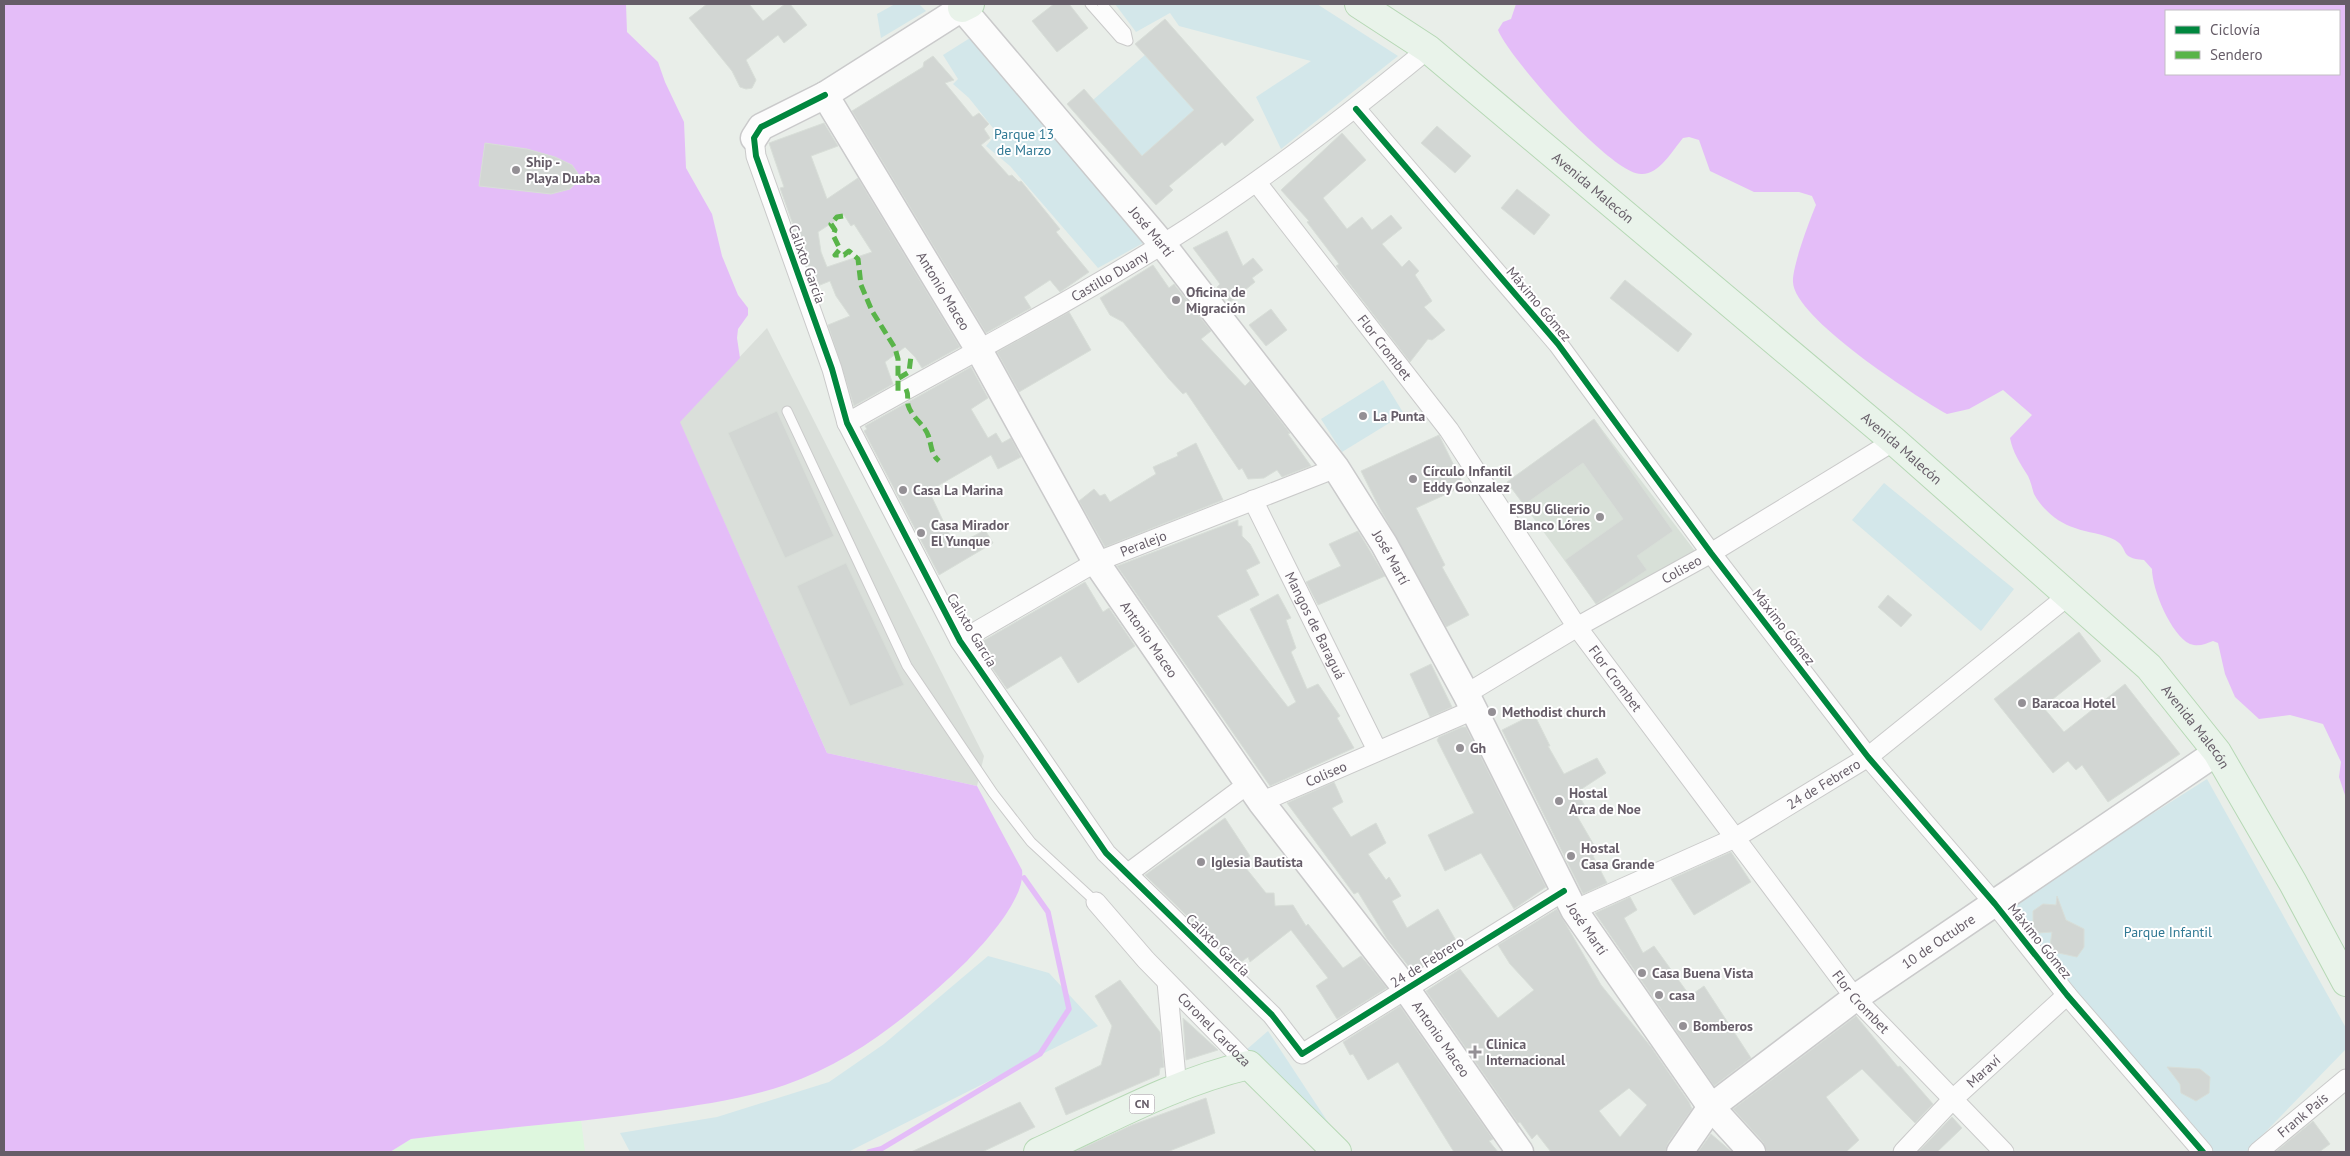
<svg xmlns="http://www.w3.org/2000/svg" width="2350" height="1156" font-family="'PT Sans',sans-serif">
	<rect width="100%" height="100%" fill="#e9eee9"/>
	<polygon fill="#dadfda" points="767,328 984,756 977,786 827,753 679,421"/>
	<polygon fill="#d8e0d8" points="1594,419 1695,551 1597,605 1507,482"/>
	<g fill="#d3e7ea">
		<polygon points="895,4 919,4 926,11 881,38 877,14"/>
		<polygon points="1115,4 1317,4 1398,56 1281,149 1256,97 1311,61 1179,26 1170,13 1136,32"/>
		<polygon points="970,38 1145,242 1098,268 1010,166 986,146 997,133 969,98 953,84 958,79 943,55"/>
		<polygon points="1145,55 1194,110 1142,156 1093,100"/>
		<polygon points="1383,380 1404,414 1342,452 1321,419"/>
		<polygon points="1884,483 2014,589 1981,631 1852,520"/>
		<polygon points="2207,779 2346,1028 2346,1049 2246,1152 2209,1152 2005,907"/>
		<polygon points="988,956 1049,973 1098,1026 848,1152 630,1152 620,1133 717,1117 829,1082 884,1044"/>
		<polygon points="1268,1031 1345,1148 1246,1050"/>
	</g>
	<polygon fill="#def7de" points="581,1120 585,1152 390,1152 411,1139"/>
	<g fill="#e4bdf8" fill-rule="evenodd">
		<path d="M 4,4 L 626,4 L 627,32 L 658,62 L 665,82 L 684,122 L 686,168 L 712,214 L 722,256 L 738,295 L 748,308 L 748,315 L 738,329 L 737,338 L 740,358 L 680,422 L 827,753 L 977,786 L 1022,870 C 1026,897 986,942 967,961 C 913,1013 856,1060 785,1085 C 745,1099 700,1105 659,1111 C 577,1123 494,1128 411,1139 L 390,1152 L 4,1152 Z"/>
		<path d="M 1516,4 L 2346,4 L 2346,798 L 2339,777 L 2341,762 L 2323,724 L 2290,715 L 2259,719 L 2235,697 L 2225,674 L 2218,643 L 2213,641 C 2205,644 2199,647 2190,644 C 2171,635 2152,589 2152,569 L 2144,560 C 2118,558 2130,549 2115,540 C 2102,533 2088,533 2075,528 C 2058,523 2042,509 2034,494 C 2032,488 2031,482 2028,476 C 2020,463 2013,453 2010,438 L 2032,415 L 2003,390 L 1969,409 L 1947,414 C 1915,396 1794,318 1793,282 C 1792,267 1810,219 1816,205 L 1812,196 L 1799,192 L 1754,192 L 1710,171 L 1699,140 L 1689,137 L 1683,138 C 1672,151 1659,175 1641,174 C 1611,174 1510,59 1498,30 L 1503,22 L 1511,19 ZM 2166,11 L 2339,11 L 2339,74 L 2166,74 Z"/>
	</g>
	<g fill="none" stroke-linecap="round" stroke-linejoin="round">
		<polyline stroke="#e4bdf8" stroke-width="5.5" points="869,1152 881,1149 1040,1054 1069,1009 1048,912 1024,878"/>
	</g>
	<g fill="#d2d6d3" stroke="#d8ded8" fill-rule="evenodd">
		<polygon points="707,4 749,4 763,21 785,4 790,4 807,25 784,43 778,35 746,60 756,80 752,88 746,89 740,87 732,71 689,18"/>
		<polygon points="1054,4 1069,4 1088,28 1057,52 1032,21"/>
		<polygon points="1165,19 1254,120 1225,146 1222,142 1169,186 1173,190 1156,205 1067,104 1084,89 1142,156 1194,110 1135,44"/>
		<polygon points="933,56 954,80 945,83 973,117 979,113 989,124 984,129 990,138 981,145 1009,176 1012,175 1019,182 1021,181 1060,229 1056,232 1089,272 1060,292 1050,280 1024,297 1031,308 986,333 852,111 923,67 924,62"/>
		<path d="M 824,123 L 838,146 L 811,156 L 827,199 L 858,178 L 960,347 L 922,368 L 915,357 L 905,347 L 885,362 L 893,384 L 854,406 L 828,325 L 850,316 L 836,296 L 830,281 L 815,287 L 780,188 L 784,187 L 769,143 ZM 844,215 L 851,226 L 854,224 L 872,252 L 827,267 L 821,252 L 818,232 Z"/>
		<polygon points="1437,126 1471,156 1455,173 1421,143"/>
		<polygon points="1342,133 1366,160 1323,198 1347,229 1362,217 1372,230 1391,215 1402,228 1382,244 1402,267 1409,260 1419,271 1415,275 1432,301 1424,307 1445,330 1432,340 1428,339 1410,362 1336,266 1339,264 1307,222 1309,221 1281,190"/>
		<polygon points="485,143 527,149 555,157 572,165 581,178 570,189 551,194 479,186"/>
		<polygon points="1517,189 1550,215 1534,235 1501,208"/>
		<polygon points="1227,231 1243,266 1253,258 1263,270 1252,278 1255,282 1230,302 1217,287 1220,284 1193,248"/>
		<polygon points="1153,265 1169,288 1174,284 1211,331 1201,339 1245,386 1250,381 1290,433 1288,434 1311,466 1282,477 1277,470 1264,478 1248,479 1242,468 1239,470 1186,392 1183,394 1169,379 1123,322 1110,315 1100,298"/>
		<polygon points="1625,280 1692,334 1678,352 1610,298"/>
		<polygon points="1271,309 1287,330 1266,346 1249,325"/>
		<polygon points="1069,312 1091,350 1019,392 997,352"/>
		<polygon points="971,367 988,398 971,409 988,438 996,433 1002,443 1011,438 1021,457 998,469 991,455 929,491 955,546 985,530 993,543 939,575 864,431 867,429 865,426"/>
		<polygon points="777,411 834,536 785,558 728,433"/>
		<polygon points="1594,419 1673,531 1637,556 1647,570 1596,604 1565,560 1623,519 1583,463 1524,505 1507,482"/>
		<polygon points="1439,435 1464,486 1416,508 1445,565 1442,567 1469,615 1446,627 1379,507 1361,471"/>
		<polygon points="1196,443 1223,500 1105,547 1079,501 1094,489 1100,496 1105,494 1110,502 1156,474 1153,467 1178,456 1177,453"/>
		<polygon points="1238,520 1238,526 1242,526 1242,536 1250,544 1260,563 1246,570 1259,595 1217,616 1288,707 1296,702 1250,609 1278,594 1291,618 1286,620 1296,648 1291,652 1307,689 1318,684 1340,716 1337,718 1354,748 1270,786 1117,566"/>
		<polygon points="1358,531 1385,576 1318,605 1306,582 1341,566 1329,544"/>
		<polygon points="846,563 904,685 850,706 797,586"/>
		<polygon points="1085,582 1103,612 1109,608 1135,646 1078,683 1061,656 1007,689 976,645"/>
		<polygon points="1888,595 1912,615 1901,627 1878,607"/>
		<polygon points="2079,632 2101,661 2043,707 2064,732 2125,684 2180,754 2108,802 2082,765 2076,770 2068,761 2053,773 1994,699"/>
		<polygon points="1431,664 1452,707 1430,717 1410,674"/>
		<polygon points="1534,714 1550,746 1548,746 1564,774 1597,758 1606,773 1577,792 1587,810 1577,816 1598,852 1593,856 1607,883 1583,894 1502,730"/>
		<polygon points="1462,727 1466,727 1546,887 1514,909 1481,853 1445,871 1428,835 1474,813 1437,740 1439,737"/>
		<polygon points="1334,782 1343,802 1332,808 1351,837 1376,823 1386,843 1368,854 1386,880 1389,877 1401,896 1392,901 1407,928 1438,909 1458,944 1413,972 1387,939 1358,892 1354,894 1287,803"/>
		<polygon points="1225,818 1250,856 1241,862 1266,893 1274,893 1275,906 1293,905 1306,926 1308,924 1343,968 1361,956 1387,988 1337,1019 1316,986 1328,978 1291,930 1250,962 1248,957 1237,965 1145,875"/>
		<polygon points="1731,852 1751,882 1694,915 1671,879"/>
		<polygon points="2057,896 2066,920 2084,929 2084,947 2077,957 2054,952 2050,946 2052,932 2038,933 2033,926 2033,911 2043,904 2056,905"/>
		<polygon points="1630,897 1637,910 1624,918 1643,953 1654,946 1690,996 1704,986 1751,1058 1714,1086 1595,913"/>
		<path d="M 1557,909 L 1601,985 L 1651,1047 L 1689,1102 L 1692,1109 L 1668,1143 L 1665,1152 L 1551,1152 L 1537,1134 L 1532,1139 L 1520,1122 L 1518,1123 L 1426,991 L 1460,969 L 1498,1018 L 1534,990 L 1510,964 L 1498,945 ZM 1629,1088 L 1647,1105 L 1620,1137 L 1599,1111 Z"/>
		<polygon points="1120,980 1160,1032 1164,1067 1160,1068 1159,1075 1066,1115 1055,1088 1101,1065 1112,1026 1095,996"/>
		<polygon points="1400,1006 1493,1139 1489,1141 1498,1152 1454,1152 1398,1062 1368,1080 1353,1054 1350,1055 1343,1042"/>
		<polygon points="1856,1016 1898,1067 1900,1066 1933,1104 1915,1123 1862,1069 1826,1097 1859,1140 1846,1152 1767,1152 1763,1142 1733,1109"/>
		<polygon points="1183,1018 1218,1050 1186,1060"/>
		<polygon points="2167,1067 2200,1069 2210,1077 2209,1093 2196,1101 2181,1093 2180,1084"/>
		<polygon points="1206,1098 1215,1133 1167,1152 1074,1152 1132,1125"/>
		<polygon points="1020,1102 1035,1127 982,1152 911,1152"/>
		<polygon points="1952,1117 1962,1128 1937,1152 1918,1152"/>
		<polygon points="2313,1121 2330,1144 2319,1152 2275,1152"/>
		<polygon points="1711,1134 1732,1152 1698,1152"/>
	</g>
	<g fill="none" stroke-linecap="round" stroke-linejoin="round">
		<defs>
			<g id="lane">
				<polyline points="1090,4 1120,38 1128,41 1126,32 1102,4"/>
				<polyline points="787,411 907,666 993,793 1031,842 1096,902"/>
			</g>
			<g id="street">
				<polyline points="1356,109 1558,344 1711,553 1868,757 1995,904 2067,995 2203,1152"/>
				<polyline points="754,138 756,156 832,369 847,423 960,641 1106,853 1272,1015 1302,1054 1564,891"/>
				<path id="s1" d="M 1257,183 L 1449,430 L 1577,627 L 1855,998 L 2004,1152"/>
				<path id="s2" d="M 847,423 C 952,363 1060,308 1163,244 C 1256,186 1343,119 1428,49"/>
				<path id="s3" d="M 1253,500 L 1377,750"/>
				<path id="s4" d="M 960,641 L 1096,562 L 1336,468"/>
				<path id="s5" d="M 1466,694 L 1577,627 L 1711,553 L 1894,441"/>
				<path id="s6" d="M 1261,802 L 1473,710"/>
				<polyline points="1127,874 1248,784"/>
				<path id="s7" d="M 1096,902 L 1146,960 L 1249,1065"/>
				<path id="s8" d="M 1574,910 L 1735,838 L 1868,757 L 2069,595"/>
				<polyline points="1167,982 1177,1088"/>
				<path id="s9" d="M 1903,1152 L 1952,1100 L 2067,995"/>
				<path id="s10" d="M 2258,1152 L 2346,1079"/>
			</g>
			<g id="secondary">
				<path id="s11" d="M 825,95 L 979,350 L 1096,562 L 1261,802 L 1407,990 L 1520,1152"/>
				<path id="s12" d="M 754,138 L 761,127 L 825,95 L 962,8 L 1163,245 L 1336,468 L 1384,544 L 1466,694 L 1574,910 L 1711,1107 L 1752,1152"/>
				<path id="s13" d="M 1680,1152 L 1711,1107 L 1855,998 L 2217,752"/>
			</g>
			<g id="primary">
				<path id="s14" d="M 1359,4 L 1428,49 L 1894,441 L 2149,667 L 2217,752 L 2293,883 L 2346,982"/>
				<polyline points="962,8 970,4"/>
				<path d="M 1038,1152 C 1106,1121 1175,1082 1249,1065 L 1337,1152"/>
			</g>
		</defs>
		<use href="#lane" stroke="#cacaca" stroke-width="11"/>
		<use href="#street" stroke="#cacaca" stroke-width="21"/>
		<use href="#secondary" stroke="#cacacb" stroke-width="29"/>
		<use href="#primary" stroke="#b6d8b5" stroke-width="30"/>
		<use href="#lane" stroke="#fcfcfc" stroke-width="9"/>
		<use href="#street" stroke="#fcfcfc" stroke-width="19"/>
		<use href="#secondary" stroke="#fcfcfc" stroke-width="26"/>
		<use href="#primary" stroke="#e9f3ea" stroke-width="28"/>
		<g stroke="#59b449" stroke-width="5" stroke-dasharray="10 5" stroke-linecap="butt">
			<polyline points="843,216 837,217 831,224 835,230 833,235 840,249 835,255 844,255 849,251 858,259 861,285 872,311 895,348 898,359 898,393"/>
			<polyline points="899,378 909,372 911,356"/>
			<path d="M 906,389 C 909,395 907,399 908,405 C 912,418 924,424 928,435 C 932,445 930,453 939,461"/>
		</g>
		<defs>
			<g id="cycleway">
				<polyline points="825,95 761,127 754,138 756,156 832,369 847,423 960,641 1106,853 1272,1015 1302,1054 1564,891"/>
				<polyline points="1356,109 1558,344 1711,553 1868,757 1995,904 2067,995 2203,1152"/>
			</g>
		</defs>
		<use href="#cycleway" stroke="#fff" stroke-width="9"/>
		<use href="#cycleway" stroke="#00873e" stroke-width="6"/>
	</g>
	<g fill="#949095" stroke="#fff" stroke-width="2">
		<circle cx="516" cy="170" r="5"/>
		<circle cx="1176" cy="300" r="5"/>
		<circle cx="1363" cy="416" r="5"/>
		<circle cx="1413" cy="479" r="5"/>
		<circle cx="903" cy="490" r="5"/>
		<circle cx="1600" cy="517" r="5"/>
		<circle cx="921" cy="533" r="5"/>
		<circle cx="2022" cy="703" r="5"/>
		<circle cx="1492" cy="712" r="5"/>
		<circle cx="1460" cy="748" r="5"/>
		<circle cx="1559" cy="801" r="5"/>
		<circle cx="1571" cy="856" r="5"/>
		<circle cx="1201" cy="862" r="5"/>
		<circle cx="1642" cy="973" r="5"/>
		<circle cx="1659" cy="995" r="5"/>
		<circle cx="1683" cy="1026" r="5"/>
		<path d="M1472.5 1044.5h5v5h5v5h-5v5h-5v-5h-5v-5h5z"/>
	</g>
	<g text-anchor="middle" stroke-width="4" stroke-linejoin="round" paint-order="stroke">
		<rect fill="#fff" stroke="#948e95" stroke-width="1" x="1129.5" y="1094.5" width="25" height="19" rx="4"/>
		<g font-size="12" font-weight="bold" fill="#665d68">
			<text x="1142" y="1108">CN</text>
		</g>
		<g font-size="14" fill="#317994" stroke="#fff">
			<text x="1024" y="139">Parque 13<tspan x="1024" dy="16">de Marzo</tspan></text>
			<text x="2168" y="937">Parque Infantil</text>
		</g>
		<g font-size="14" font-weight="bold" fill="#665d68" stroke="#fff" text-anchor="start">
			<text x="526" y="167">Ship -<tspan x="526" dy="16">Playa Duaba</tspan></text>
			<text x="1186" y="297">Oficina de<tspan x="1186" dy="16">Migración</tspan></text>
			<text x="1373" y="421">La Punta</text>
			<text x="1423" y="476">Círculo Infantil<tspan x="1423" dy="16">Eddy Gonzalez</tspan></text>
			<text x="913" y="495">Casa La Marina</text>
			<text x="1590" y="514" text-anchor="end">ESBU Glicerio<tspan x="1590" dy="16">Blanco Lóres</tspan></text>
			<text x="931" y="530">Casa Mirador<tspan x="931" dy="16">El Yunque</tspan></text>
			<text x="2032" y="708">Baracoa Hotel</text>
			<text x="1502" y="717">Methodist church</text>
			<text x="1470" y="753">Gh</text>
			<text x="1569" y="798">Hostal<tspan x="1569" dy="16">Arca de Noe</tspan></text>
			<text x="1581" y="853">Hostal<tspan x="1581" dy="16">Casa Grande</tspan></text>
			<text x="1211" y="867">Iglesia Bautista</text>
			<text x="1652" y="978">Casa Buena Vista</text>
			<text x="1669" y="1000">casa</text>
			<text x="1693" y="1031">Bomberos</text>
			<text x="1486" y="1049">Clinica<tspan x="1486" dy="16">Internacional</tspan></text>
		</g>
		<g font-size="14" fill="#665d68" stroke="#fff">
			<text dy="5" stroke="none"><textPath href="#s14" startOffset="298">Avenida Malecón</textPath></text>
			<text dy="5" stroke="none"><textPath href="#s12" startOffset="540">José Martí</textPath></text>
			<text transform="translate(807 264) rotate(70)" y="5">Calixto García</text>
			<text dy="5" stroke="none"><textPath href="#s2" startOffset="301">Castillo Duany</textPath></text>
			<text dy="5" stroke="none"><textPath href="#s11" startOffset="229">Antonio Maceo</textPath></text>
			<text transform="translate(1539 304) rotate(50)" y="5">Máximo Gómez</text>
			<text dy="5" stroke="none"><textPath href="#s1" startOffset="208">Flor Crombet</textPath></text>
			<text dy="5" stroke="none"><textPath href="#s14" startOffset="702">Avenida Malecón</textPath></text>
			<text dy="5" stroke="none"><textPath href="#s4" startOffset="208">Peralejo</textPath></text>
			<text dy="5" stroke="none"><textPath href="#s12" startOffset="945">José Martí</textPath></text>
			<text dy="5" stroke="none"><textPath href="#s5" startOffset="249">Coliseo</textPath></text>
			<text dy="5" stroke="none"><textPath href="#s3" startOffset="140">Mangos de Baraguá</textPath></text>
			<text transform="translate(1784 627) rotate(52)" y="5">Máximo Gómez</text>
			<text transform="translate(972 630) rotate(59)" y="5">Calixto García</text>
			<text dy="5" stroke="none"><textPath href="#s11" startOffset="634">Antonio Maceo</textPath></text>
			<text dy="5" stroke="none"><textPath href="#s1" startOffset="612">Flor Crombet</textPath></text>
			<text dy="5" stroke="none"><textPath href="#s14" startOffset="1108">Avenida Malecón</textPath></text>
			<text dy="5" stroke="none"><textPath href="#s6" startOffset="71">Coliseo</textPath></text>
			<text dy="5" stroke="none"><textPath href="#s8" startOffset="280">24 de Febrero</textPath></text>
			<text dy="5" stroke="none"><textPath href="#s12" startOffset="1365">José Martí</textPath></text>
			<text transform="translate(2040 941) rotate(51)" y="5">Máximo Gómez</text>
			<text dy="5" stroke="none"><textPath href="#s13" startOffset="336">10 de Octubre</textPath></text>
			<text transform="translate(1218 945) rotate(44)" y="5">Calixto García</text>
			<text transform="translate(1427 962) rotate(-32)" y="5">24 de Febrero</text>
			<text dy="5" stroke="none"><textPath href="#s1" startOffset="1018">Flor Crombet</textPath></text>
			<text dy="5" stroke="none"><textPath href="#s7" startOffset="174">Coronel Cardoza</textPath></text>
			<text dy="5" stroke="none"><textPath href="#s11" startOffset="1129">Antonio Maceo</textPath></text>
			<text dy="5" stroke="none"><textPath href="#s9" startOffset="114">Maraví</textPath></text>
			<text dy="5" stroke="none"><textPath href="#s10" startOffset="58">Frank País</textPath></text>
		</g>
	</g>
	<rect width="2350" height="1156" fill="none" stroke="#665d68" stroke-width="10"/>
	<rect x="2165" y="10" width="175" height="65" fill="#ffffff" stroke="#c2bec3"/>
	<rect x="2175" y="26" width="25" height="8" fill="#00873e" stroke="#c2bec3"/>
	<text x="2210" y="35" font-size="15" fill="#665d68">Ciclovía</text>
	<rect x="2175" y="51" width="25" height="8" fill="#59b449" stroke="#c2bec3"/>
	<text x="2210" y="60" font-size="15" fill="#665d68">Sendero</text>
</svg>
